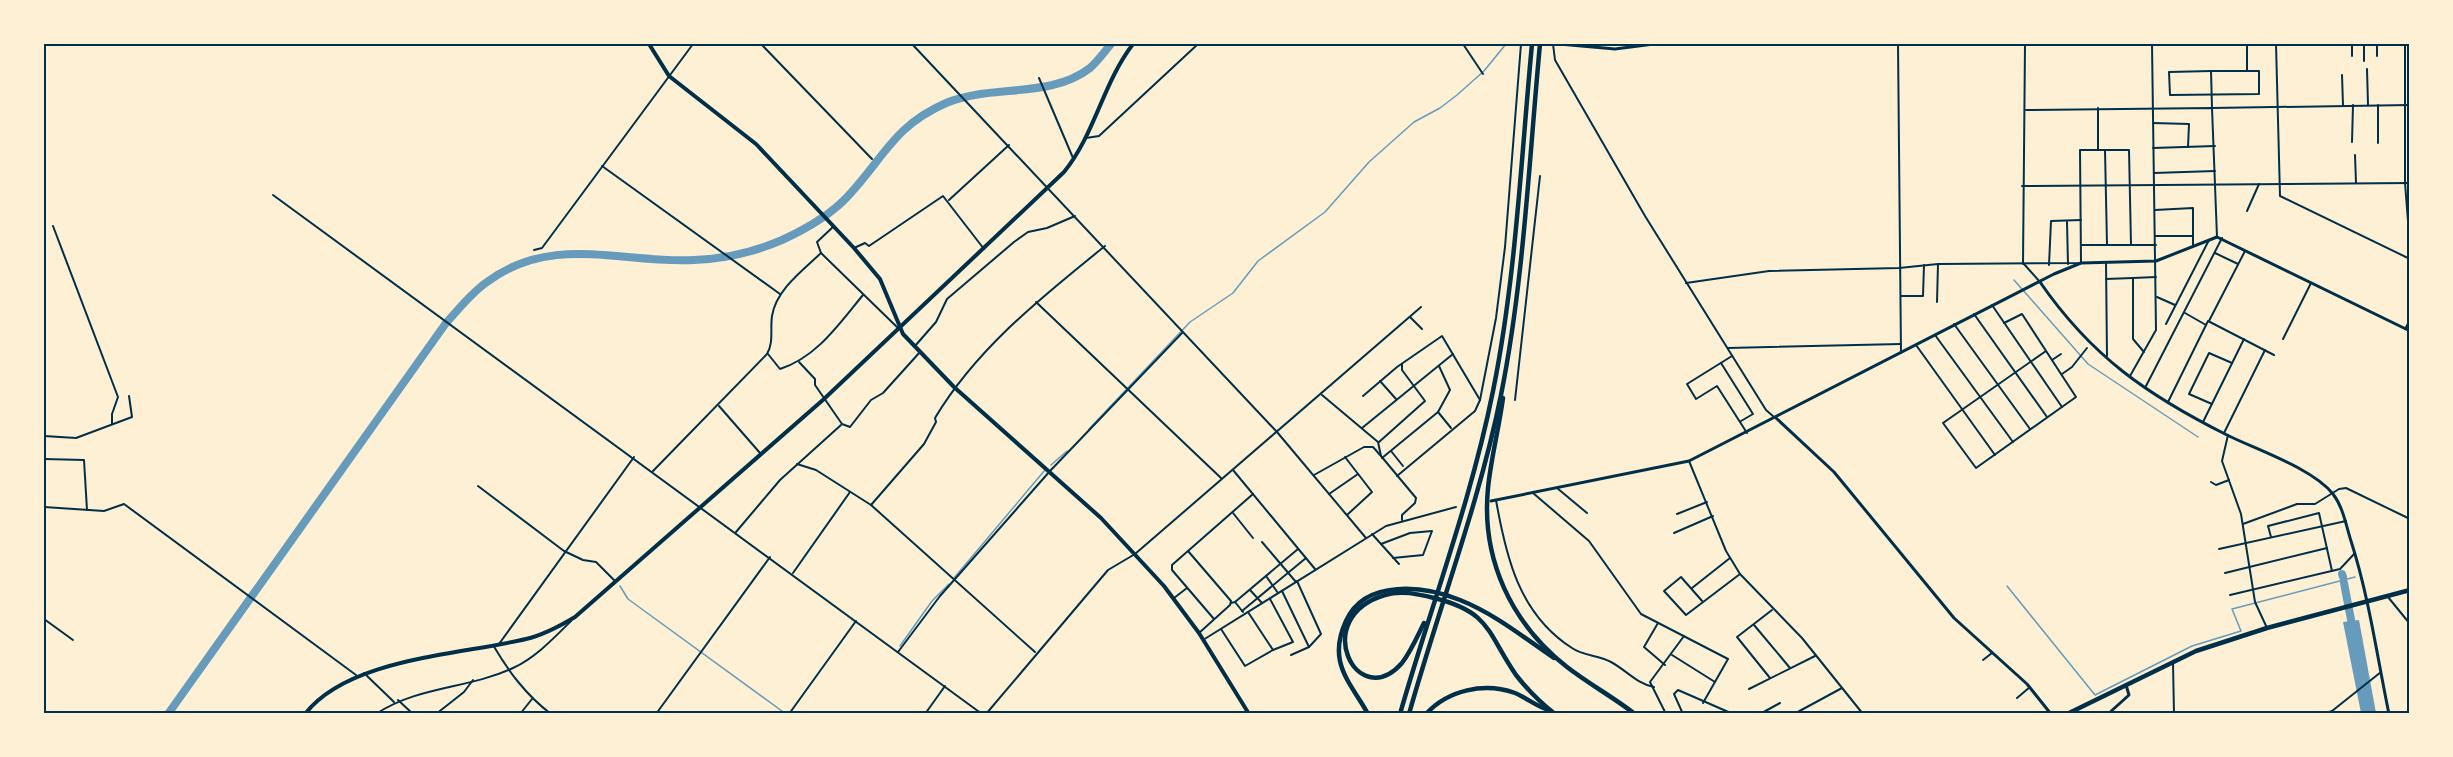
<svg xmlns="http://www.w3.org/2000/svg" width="2453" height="757" font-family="'Roboto Condensed',sans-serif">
	<rect width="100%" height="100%" fill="#fdf0d5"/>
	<polygon fill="#669bbc" points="2359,620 2376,713 2361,713 2343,622"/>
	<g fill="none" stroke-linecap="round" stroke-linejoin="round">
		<g stroke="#669bbc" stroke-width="1.5">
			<polyline points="2014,280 2088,364 2198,437"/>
			<polyline points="1089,429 1190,322 1233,293 1258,261 1325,212 1369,162 1414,122 1440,108 1457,95 1484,71 1506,44"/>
			<polyline points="1051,465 1067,451"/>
			<polyline points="954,578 1045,470"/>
			<polyline points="620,586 628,599 786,714"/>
			<polyline points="2007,586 2095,695 2192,646 2241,631 2232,609 2355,577"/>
			<polyline points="900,646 932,601 949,584"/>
		</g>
		<g stroke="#669bbc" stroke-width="8">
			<polyline points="2342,574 2343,577"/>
			<polyline points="2344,583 2353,630"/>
			<path d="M 168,714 L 446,323 C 459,309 471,293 487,282 C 553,233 621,264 694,260 C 724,259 754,252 782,240 C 806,229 831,215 849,195 C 885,156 894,126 946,103 C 991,84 1050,99 1090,68 C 1098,61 1105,51 1111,44"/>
		</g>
		<g stroke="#003049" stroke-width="2">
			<polyline points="761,44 872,159"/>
			<polyline points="912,44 1277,432 1366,538"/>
			<polyline points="1463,44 1483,74"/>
			<polyline points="1553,44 1555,60 1645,216 1766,410 1774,417"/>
			<polyline points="1898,44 1901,353"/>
			<polyline points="2276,44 2280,196 2410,259"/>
			<polyline points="2352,44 2352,56"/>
			<polyline points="2364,44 2364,61"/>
			<polyline points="2377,44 2377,56"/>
			<polyline points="2405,44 2405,183 2410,247"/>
			<polyline points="2367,69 2368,105"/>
			<polyline points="2211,71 2212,108 2410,105"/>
			<polygon points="2211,71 2259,71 2259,94 2170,95 2169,72"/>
			<polyline points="2247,71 2247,44"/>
			<polyline points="2342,75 2343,105"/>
			<polyline points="1039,78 1073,158"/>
			<polyline points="2026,110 2212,108 2217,237"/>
			<polyline points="2153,123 2189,124 2188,147"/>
			<polyline points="1086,138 1099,136 1198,44"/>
			<polyline points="2352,142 2353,105"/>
			<polyline points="2378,143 2378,105"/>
			<polyline points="2153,148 2215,146"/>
			<polyline points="2098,150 2098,108"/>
			<polyline points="2105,150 2107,245"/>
			<polyline points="2355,155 2356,183"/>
			<polyline points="602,166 780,294"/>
			<polyline points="2154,173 2215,171"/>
			<polyline points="2022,186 2410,183"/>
			<polyline points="273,195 982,714"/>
			<polyline points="949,200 1009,145"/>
			<polyline points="2155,210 2193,208 2193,246"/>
			<polyline points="2247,211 2259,184"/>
			<polyline points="2067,222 2068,264"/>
			<polyline points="53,226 118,397 112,414 112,424"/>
			<polyline points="834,226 817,242 821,253 899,329"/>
			<polyline points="2155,236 2193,236"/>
			<polyline points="2081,245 2156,245"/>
			<polyline points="854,248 865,243 869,246 943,196 984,249"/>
			<polyline points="534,250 542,248 693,44"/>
			<polyline points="2215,253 2238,264"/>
			<polyline points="2106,263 2107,356"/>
			<polyline points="2023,264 2025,44"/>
			<polyline points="2024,264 2040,282"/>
			<polyline points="2049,265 2051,221 2081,220"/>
			<polyline points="2106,279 2133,278"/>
			<polyline points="1686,283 1769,271 1899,268 1938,264 2081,263 2080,150 2129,150 2131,245"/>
			<polyline points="1901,296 1923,296 1924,265"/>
			<polyline points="2157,297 2175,305"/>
			<polyline points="1036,302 1221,478"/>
			<polyline points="1937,302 1938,264"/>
			<polyline points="1992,305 2062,407"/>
			<polyline points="2185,313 2206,325"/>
			<polyline points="1974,314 2047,417"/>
			<polyline points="1410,317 1422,329"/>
			<polyline points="2209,321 2245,251"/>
			<polyline points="2004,323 2022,314 2076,397 1976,468 1943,423 2046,351"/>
			<polyline points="1954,324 2030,429"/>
			<polyline points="2166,324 2209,240"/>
			<polyline points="2405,329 2410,320"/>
			<polyline points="1935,335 2013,442"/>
			<polyline points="2283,339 2311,283"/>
			<polyline points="1916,345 1995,455"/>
			<polyline points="915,346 936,322 947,299 1014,242 1028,232 1047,228 1075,216"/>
			<polyline points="1728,348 1901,344"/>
			<polyline points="2144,352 2133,339 2133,278 2156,277"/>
			<path d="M 768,354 L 780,369 C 817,357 839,324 863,295"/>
			<polyline points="1732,356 1687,384 1696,399 1717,386 1747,433"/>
			<polyline points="2052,360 2061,354"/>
			<polyline points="799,362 815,379 815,385 842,424 850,427 871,400 883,393 920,352"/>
			<polyline points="1721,363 1753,414 1741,421"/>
			<polyline points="2062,374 2072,367 2087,348"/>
			<polyline points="2130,376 2156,330 2152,44"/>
			<polyline points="1380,381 1396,399"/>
			<polyline points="2145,388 2222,238"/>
			<polyline points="1322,395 1378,442 1381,456 1416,498 1415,503 1402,515 1402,520"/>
			<polyline points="1363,396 1397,367 1442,336 1480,400 1475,411 1397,476"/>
			<polyline points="1480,400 1496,318 1505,247 1521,44"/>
			<polyline points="1515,400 1540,176"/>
			<polyline points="2168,402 2208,321 2274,355"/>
			<polyline points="2212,404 2189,394 2209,353 2232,363"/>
			<polyline points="719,406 760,453"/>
			<polyline points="1438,412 1451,428"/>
			<polyline points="2203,422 2244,339"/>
			<polyline points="1362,428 1453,354"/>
			<polyline points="2224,433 2265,350"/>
			<polyline points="2228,435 2222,461 2241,514 2255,602 2267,628"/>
			<polyline points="44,436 76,438 132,417 129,396"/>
			<polyline points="1379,442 1425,401 1402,370 1402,364"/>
			<polyline points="1391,451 1403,466"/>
			<polyline points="1345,457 1372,492 1347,515"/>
			<polyline points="1382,458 1438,412 1450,390 1439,366"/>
			<polyline points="44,459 84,460 87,510"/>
			<polyline points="1689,461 1726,551 1740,574 1802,638 1863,714"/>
			<polyline points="797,464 816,470 871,505 1035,652"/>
			<polyline points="1233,470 1315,569"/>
			<path d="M 653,471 L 767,354 C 774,342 770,329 772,316 C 776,290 803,270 821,253"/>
			<polyline points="1314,475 1364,447 1373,447 1381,456"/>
			<polyline points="2211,482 2216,485 2229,480"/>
			<polyline points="478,486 564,551 583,560 596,562 616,582"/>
			<polyline points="1557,488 1587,513"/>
			<polyline points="1533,493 1589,541 1641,614 1728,659 1703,703"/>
			<polyline points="1329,494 1358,474"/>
			<path d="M 1496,500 C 1506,557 1519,614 1572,648 C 1583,656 1598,655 1611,662 C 1626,670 1637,684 1654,687"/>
			<path d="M 871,505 L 924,444 L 936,422 L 935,418 C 977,348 1042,297 1105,246"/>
			<polyline points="44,507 104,511 124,504 356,675"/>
			<polyline points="1233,513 1253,538"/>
			<polyline points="1677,514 1707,502"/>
			<polyline points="2243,524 2297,504 2315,504 2339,489 2346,488 2410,519"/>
			<polyline points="736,532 780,480 841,425"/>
			<polyline points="1674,533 1713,516"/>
			<polyline points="1372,534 1399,564"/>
			<polyline points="2271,537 2268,526 2319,513 2332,571"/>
			<polyline points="1262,542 1296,582"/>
			<polyline points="1381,544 1410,533 1432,531 1423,555 1393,558"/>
			<polyline points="2219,549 2346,521"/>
			<polyline points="1188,551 1231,601 1230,605 1199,633"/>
			<polyline points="793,573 850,492"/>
			<polyline points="2225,573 2327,548"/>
			<polyline points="1266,576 1278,593"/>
			<polyline points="1692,588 1730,558"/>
			<polyline points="1250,590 1262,603"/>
			<polyline points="1282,591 1309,647 1321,634 1297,581"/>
			<polyline points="2230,595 2340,569 2355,553"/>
			<polyline points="2388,597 2410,624"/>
			<polyline points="1174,598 1187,588"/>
			<polyline points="1270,599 1293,642 1273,650"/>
			<polyline points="1235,602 1243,612"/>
			<polyline points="1703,602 1681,577 1664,591 1686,615 1740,574"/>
			<polyline points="1231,603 1235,602 1298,549"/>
			<polyline points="1242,611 1306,558"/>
			<polyline points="44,619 73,640"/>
			<polyline points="1214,619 1172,570 1172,565 1253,494"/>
			<polyline points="1658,623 1644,647 1665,665"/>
			<polyline points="1754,625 1790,668"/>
			<polyline points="1221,629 1245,666 1273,650 1248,612"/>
			<polyline points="1203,640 1386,526 1456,507"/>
			<polyline points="499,644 634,457"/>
			<path d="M 493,645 C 509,672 526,695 551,714"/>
			<polyline points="898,652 940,596 1050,471 1182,333"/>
			<polyline points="1291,655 1309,647"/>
			<polyline points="1672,655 1715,682"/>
			<polyline points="1983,660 1992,653"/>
			<polyline points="2173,663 2174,714"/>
			<polyline points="364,673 394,702"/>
			<polyline points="1770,678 1737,637 1772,610"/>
			<polyline points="1749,689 1815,656"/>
			<polyline points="2017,698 2030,687"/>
			<polyline points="398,700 413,714"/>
			<path d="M 376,714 C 418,686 468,689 513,668 C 535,658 554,638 571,621"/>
			<polyline points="436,714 464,692 473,680"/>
			<polyline points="520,714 532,699"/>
			<polyline points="656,714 770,557"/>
			<polyline points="789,714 856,621"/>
			<polyline points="925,714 945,686"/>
			<polyline points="986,714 1108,570 1135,554 1421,307"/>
			<polyline points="1666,714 1650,682 1684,636"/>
			<polyline points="1683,714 1674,694 1678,690 1733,714"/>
			<polyline points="1760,714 1780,703"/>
			<polyline points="1794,714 1842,688"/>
			<polyline points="2324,714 2332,711 2381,672"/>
		</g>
		<g stroke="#003049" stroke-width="3">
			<polyline points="1559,44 1615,49 1654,44"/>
			<path d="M 2040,282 C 2091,356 2147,395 2227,435 C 2257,450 2312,468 2333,494 C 2343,507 2346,525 2351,541 C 2369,597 2377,656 2389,714"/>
			<polyline points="1776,418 1834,472 1954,618 2027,684 2051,714"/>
			<polyline points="1491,501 1689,461 2054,274 2081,263 2156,261 2217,237 2410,331"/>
			<polyline points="2108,714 2129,695 2126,685"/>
		</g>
		<path stroke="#003049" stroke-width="4" d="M 305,714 C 348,658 460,655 526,639 C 544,635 560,626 575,617 L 824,399 L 1064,172 C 1095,134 1103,83 1133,44"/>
		<polyline stroke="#003049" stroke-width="4" points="649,44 669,76 756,144 854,248 880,279 903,334 954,387 1101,518 1164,586 1199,633 1249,714"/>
		<polyline stroke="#003049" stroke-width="4.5" points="2067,714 2196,651 2267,628 2410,590"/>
		<g stroke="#003049" stroke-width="4.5">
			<path d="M 1503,398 C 1499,428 1491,458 1488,488 C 1481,559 1511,623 1567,667 C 1589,684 1613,697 1635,714"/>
			<path d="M 1424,623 C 1417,637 1411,651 1402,663 C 1357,714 1309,617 1385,595 C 1401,590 1418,594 1434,598 C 1491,612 1487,633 1516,675 C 1527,689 1541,703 1555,714"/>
			<path d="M 1368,714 C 1359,697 1344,680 1340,661 C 1337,647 1340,634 1346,621 C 1365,578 1425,586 1460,600 C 1495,614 1523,637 1554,658"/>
			<path d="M 1400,714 C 1431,606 1471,501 1493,391 C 1516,277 1521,159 1532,44"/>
			<path d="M 1409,714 C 1439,607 1479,504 1501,395 C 1524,280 1529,160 1540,44"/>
			<path d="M 1426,714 C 1448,690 1484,682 1515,693 C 1527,698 1537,707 1549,710"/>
		</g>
	</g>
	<rect width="2453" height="757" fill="none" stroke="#fdf0d5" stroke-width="90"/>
	<rect x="45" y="45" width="2363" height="667" fill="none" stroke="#003049" stroke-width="2"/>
</svg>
